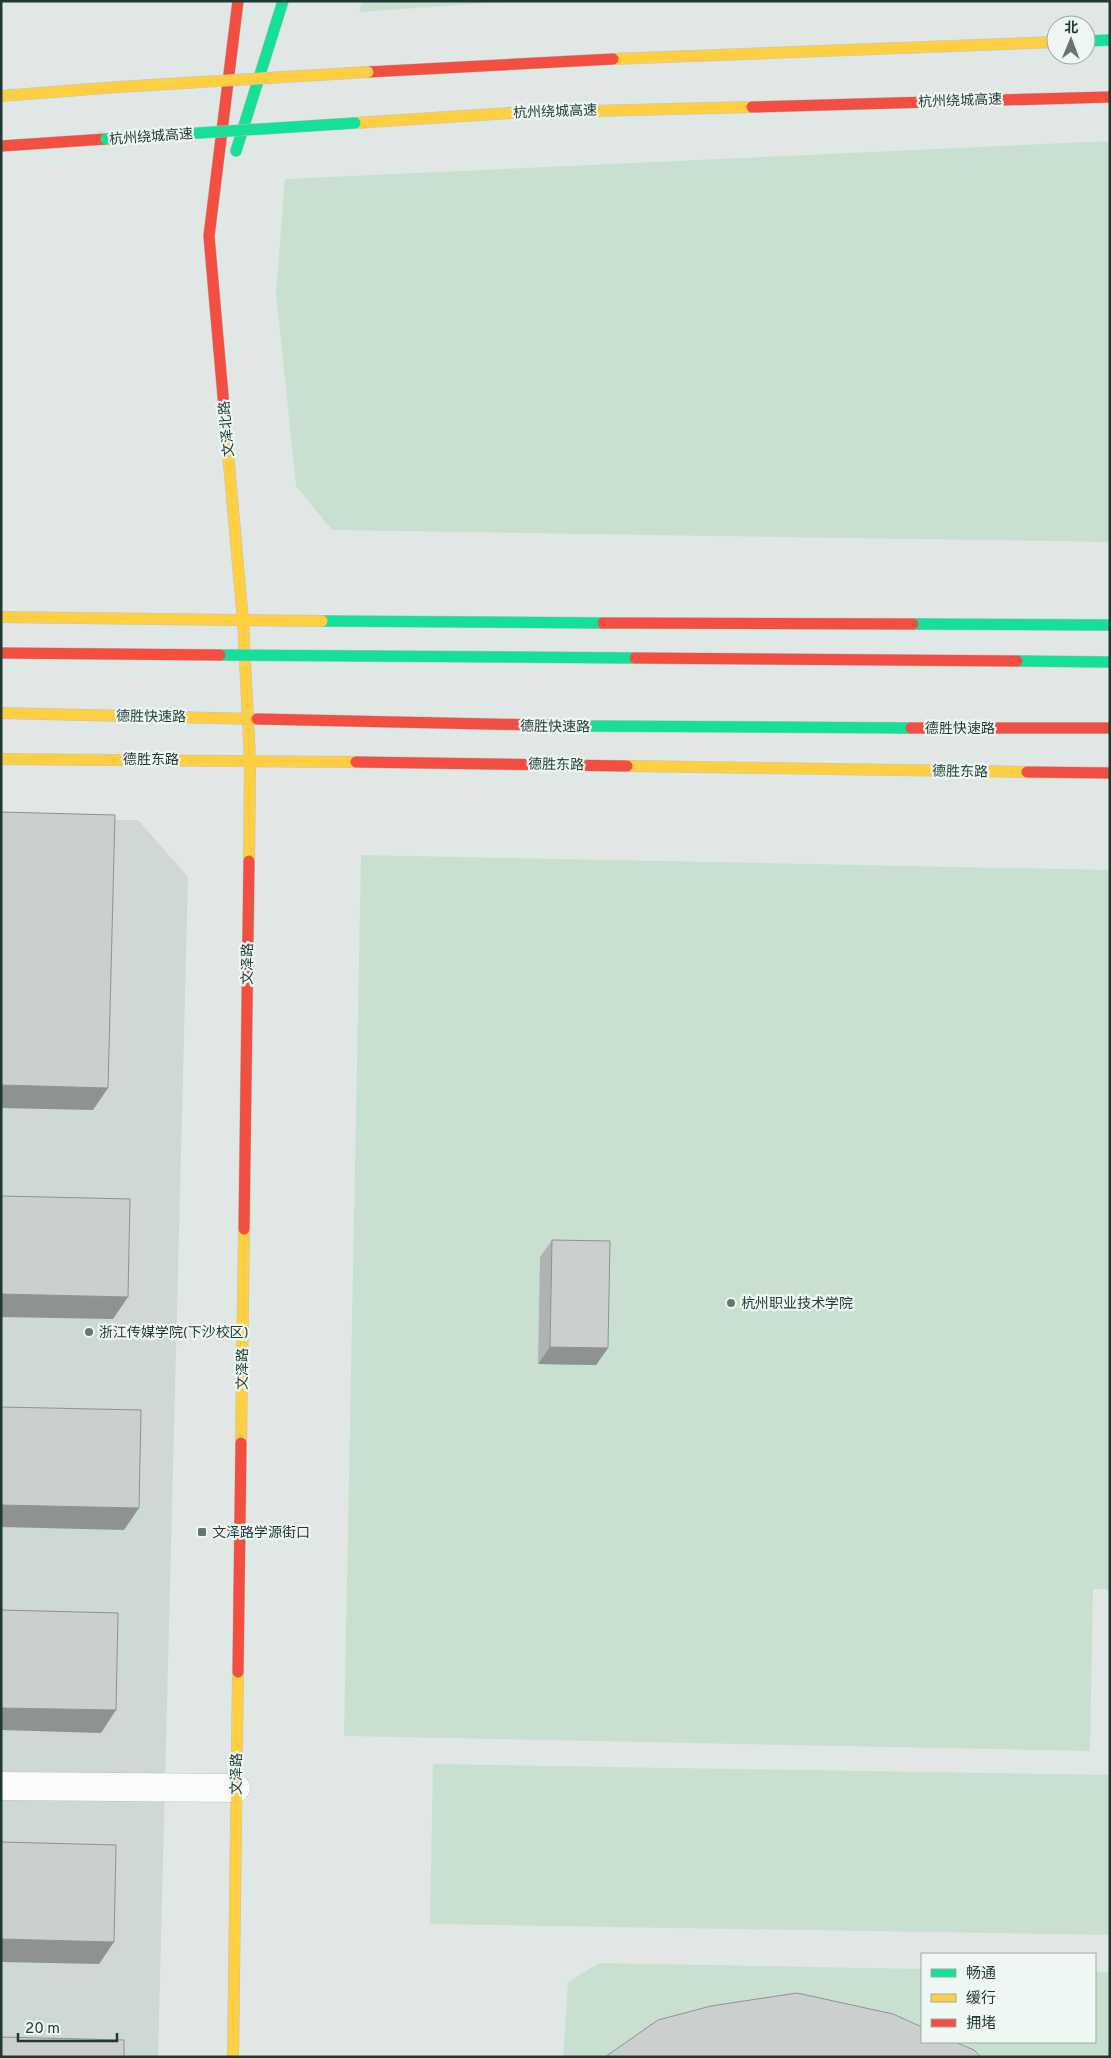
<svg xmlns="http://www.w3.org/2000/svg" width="1111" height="2058" font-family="Overpass,'Noto Sans SC',sans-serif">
	<rect width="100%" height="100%" fill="#e1e7e4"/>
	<polygon fill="#ced8d4" points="1,820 138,820 188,877 158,2057 1,2057"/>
	<g fill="#c9e0d0">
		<polygon points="362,1 516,1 359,12"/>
		<polygon points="1110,141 1110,542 332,530 296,486 276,292 285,179"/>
		<polygon points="361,855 1110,870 1110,1589 1093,1589 1090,1751 344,1736"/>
		<polygon points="433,1764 1110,1775 1110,1935 430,1924"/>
		<polygon points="599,1963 922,1969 922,2042 1095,2042 1095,1972 1110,1972 1110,2057 563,2057 568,1982"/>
	</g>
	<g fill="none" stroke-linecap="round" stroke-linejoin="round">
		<defs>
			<polyline id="street" points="1,1786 236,1788"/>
			<g id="fast">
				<polyline points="1086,41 1110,40"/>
				<polyline points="236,151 283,1"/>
				<polyline points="322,621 603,623"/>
				<polyline points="913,624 1110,625"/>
			</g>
			<g id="slow">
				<polyline points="613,59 1056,42"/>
				<polyline points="1,96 118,87"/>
				<polyline points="355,123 510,113 752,107"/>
				<polyline points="225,419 243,621"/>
				<polyline points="1,617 322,621"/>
				<polyline points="243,621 250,760 249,861"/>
				<polyline points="1,759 356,762"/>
				<polyline points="627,766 1027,772"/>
				<polyline points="241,1443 244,1229"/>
				<polyline points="233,2057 238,1672"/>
			</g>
			<g id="jam">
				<polyline points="368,72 613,59"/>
				<polyline points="752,107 1110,97"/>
				<polyline points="1,146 106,139"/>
				<polyline points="225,419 209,236 238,1"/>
				<polyline points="603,623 913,624"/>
				<polyline points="356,762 627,766"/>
				<polyline points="1027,772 1110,773"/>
				<polyline points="244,1229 249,861"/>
				<polyline points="238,1672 241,1443"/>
			</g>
		</defs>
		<use href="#street" stroke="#bec4c1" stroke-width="29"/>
		<use href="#fast" stroke="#bdc4c1" stroke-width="12"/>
		<use href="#slow" stroke="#bdc4c1" stroke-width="12"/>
		<use href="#jam" stroke="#bdc4c1" stroke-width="12"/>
		<use href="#street" stroke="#fafbfb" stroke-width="28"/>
		<use href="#fast" stroke="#16e098" stroke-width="11"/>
		<use href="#slow" stroke="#ffcf43" stroke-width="11"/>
		<use href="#jam" stroke="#f24e42" stroke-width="11"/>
		<defs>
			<g id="fast-bridge">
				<polyline points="106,139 355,123"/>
				<polyline points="220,655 635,658"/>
				<polyline points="1017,661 1110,662"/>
				<polyline points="585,726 911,728"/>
			</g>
			<g id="slow-bridge">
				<polyline points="118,87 368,72"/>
				<polyline points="1,713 257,719"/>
			</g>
			<g id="jam-bridge">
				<polyline points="1,653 220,655"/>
				<polyline points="635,658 1017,661"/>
				<polyline points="257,719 585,726"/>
				<polyline points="911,728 1110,728"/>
			</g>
		</defs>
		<use href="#fast-bridge" stroke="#bbc3c1" stroke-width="12" stroke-linecap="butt"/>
		<use href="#slow-bridge" stroke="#bbc3c1" stroke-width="12" stroke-linecap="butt"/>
		<use href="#jam-bridge" stroke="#bbc3c1" stroke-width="12" stroke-linecap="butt"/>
		<use href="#fast-bridge" stroke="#16e098" stroke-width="11"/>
		<use href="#slow-bridge" stroke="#ffcf43" stroke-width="11"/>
		<use href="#jam-bridge" stroke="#f24e42" stroke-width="11"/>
	</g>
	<polygon fill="#afb3b1" points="552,1240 608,1348 596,1365 538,1364 540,1257"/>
	<g fill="#8e9290">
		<polygon points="1,1085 108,1088 93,1110 1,1108"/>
		<polygon points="1,1294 128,1297 113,1319 1,1317"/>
		<polygon points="550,1347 608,1348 596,1365 538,1364"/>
		<polygon points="1,1505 139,1508 124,1530 1,1527"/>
		<polygon points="1,1708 116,1710 101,1733 1,1730"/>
		<polygon points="1,1939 114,1942 99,1964 1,1962"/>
	</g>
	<g fill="#cbd0ce" stroke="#8e9290">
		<polygon points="1,812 115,815 108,1088 1,1085"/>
		<polygon points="1,1196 130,1199 128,1297 1,1294"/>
		<polygon points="552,1240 610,1241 608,1348 550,1347"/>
		<polygon points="1,1407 141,1410 139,1508 1,1505"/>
		<polygon points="1,1610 118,1613 116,1710 1,1708"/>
		<polygon points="1,1842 116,1845 114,1942 1,1939"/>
		<polygon points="797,1993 893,2014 922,2027 922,2042 955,2042 974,2050 981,2057 605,2057 658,2020 711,2006"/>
		<polygon points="1,2037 124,2040 124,2057 1,2057"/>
	</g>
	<g fill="#637670" stroke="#eef7f2" stroke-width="2">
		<circle cx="731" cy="1303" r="5"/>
		<circle cx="89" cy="1332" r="5"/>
		<rect x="197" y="1527" width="10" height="10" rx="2.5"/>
	</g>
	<g text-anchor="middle" stroke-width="4.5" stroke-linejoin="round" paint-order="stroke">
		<g font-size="14" fill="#1f3932" stroke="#eef7f2">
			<text transform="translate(960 100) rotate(-2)" y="5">杭州绕城高速</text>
			<text transform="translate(555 111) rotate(-2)" y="5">杭州绕城高速</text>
			<text transform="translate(151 136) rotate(-4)" y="5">杭州绕城高速</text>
			<text transform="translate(226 429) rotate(-95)" y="5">文泽北路</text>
			<text transform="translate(151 716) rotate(1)" y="5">德胜快速路</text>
			<text transform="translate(555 726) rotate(1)" y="5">德胜快速路</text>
			<text x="960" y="733">德胜快速路</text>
			<text x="151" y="764">德胜东路</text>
			<text transform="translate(556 764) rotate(1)" y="5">德胜东路</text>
			<text transform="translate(960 771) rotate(1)" y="5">德胜东路</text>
			<text transform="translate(247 964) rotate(-89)" y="5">文泽路</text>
			<text transform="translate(242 1369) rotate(-89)" y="5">文泽路</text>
			<text transform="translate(236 1774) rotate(-89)" y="5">文泽路</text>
		</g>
		<g font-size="14" fill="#1f3932" stroke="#eef7f2" text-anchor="start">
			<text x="741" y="1308">杭州职业技术学院</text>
			<text x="99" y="1337">浙江传媒学院(下沙校区)</text>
			<text x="212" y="1537">文泽路学源街口</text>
		</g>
	</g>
	<rect width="1111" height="2058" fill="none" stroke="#1f3932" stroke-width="5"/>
	<rect x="921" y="1953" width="175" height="90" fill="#eef7f2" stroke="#9baba5"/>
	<rect x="931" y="1969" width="25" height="8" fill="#16e098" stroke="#9baba5"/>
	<text x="966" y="1978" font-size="15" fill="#1f3932">畅通</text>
	<rect x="931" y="1994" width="25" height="8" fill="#ffcf43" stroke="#9baba5"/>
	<text x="966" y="2003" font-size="15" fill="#1f3932">缓行</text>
	<rect x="931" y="2019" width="25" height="8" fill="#f24e42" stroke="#9baba5"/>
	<text x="966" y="2028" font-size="15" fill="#1f3932">拥堵</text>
	<g transform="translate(1071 40) rotate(1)"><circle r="24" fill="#eef7f2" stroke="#9baba5"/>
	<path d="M0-4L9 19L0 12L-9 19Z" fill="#637670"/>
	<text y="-8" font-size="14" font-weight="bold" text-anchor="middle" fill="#1f3932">北</text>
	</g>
	<path d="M18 2033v8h99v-8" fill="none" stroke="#1f3932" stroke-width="2.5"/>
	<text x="25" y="2033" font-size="15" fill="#1f3932" stroke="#eef7f2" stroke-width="4" paint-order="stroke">20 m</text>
</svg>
